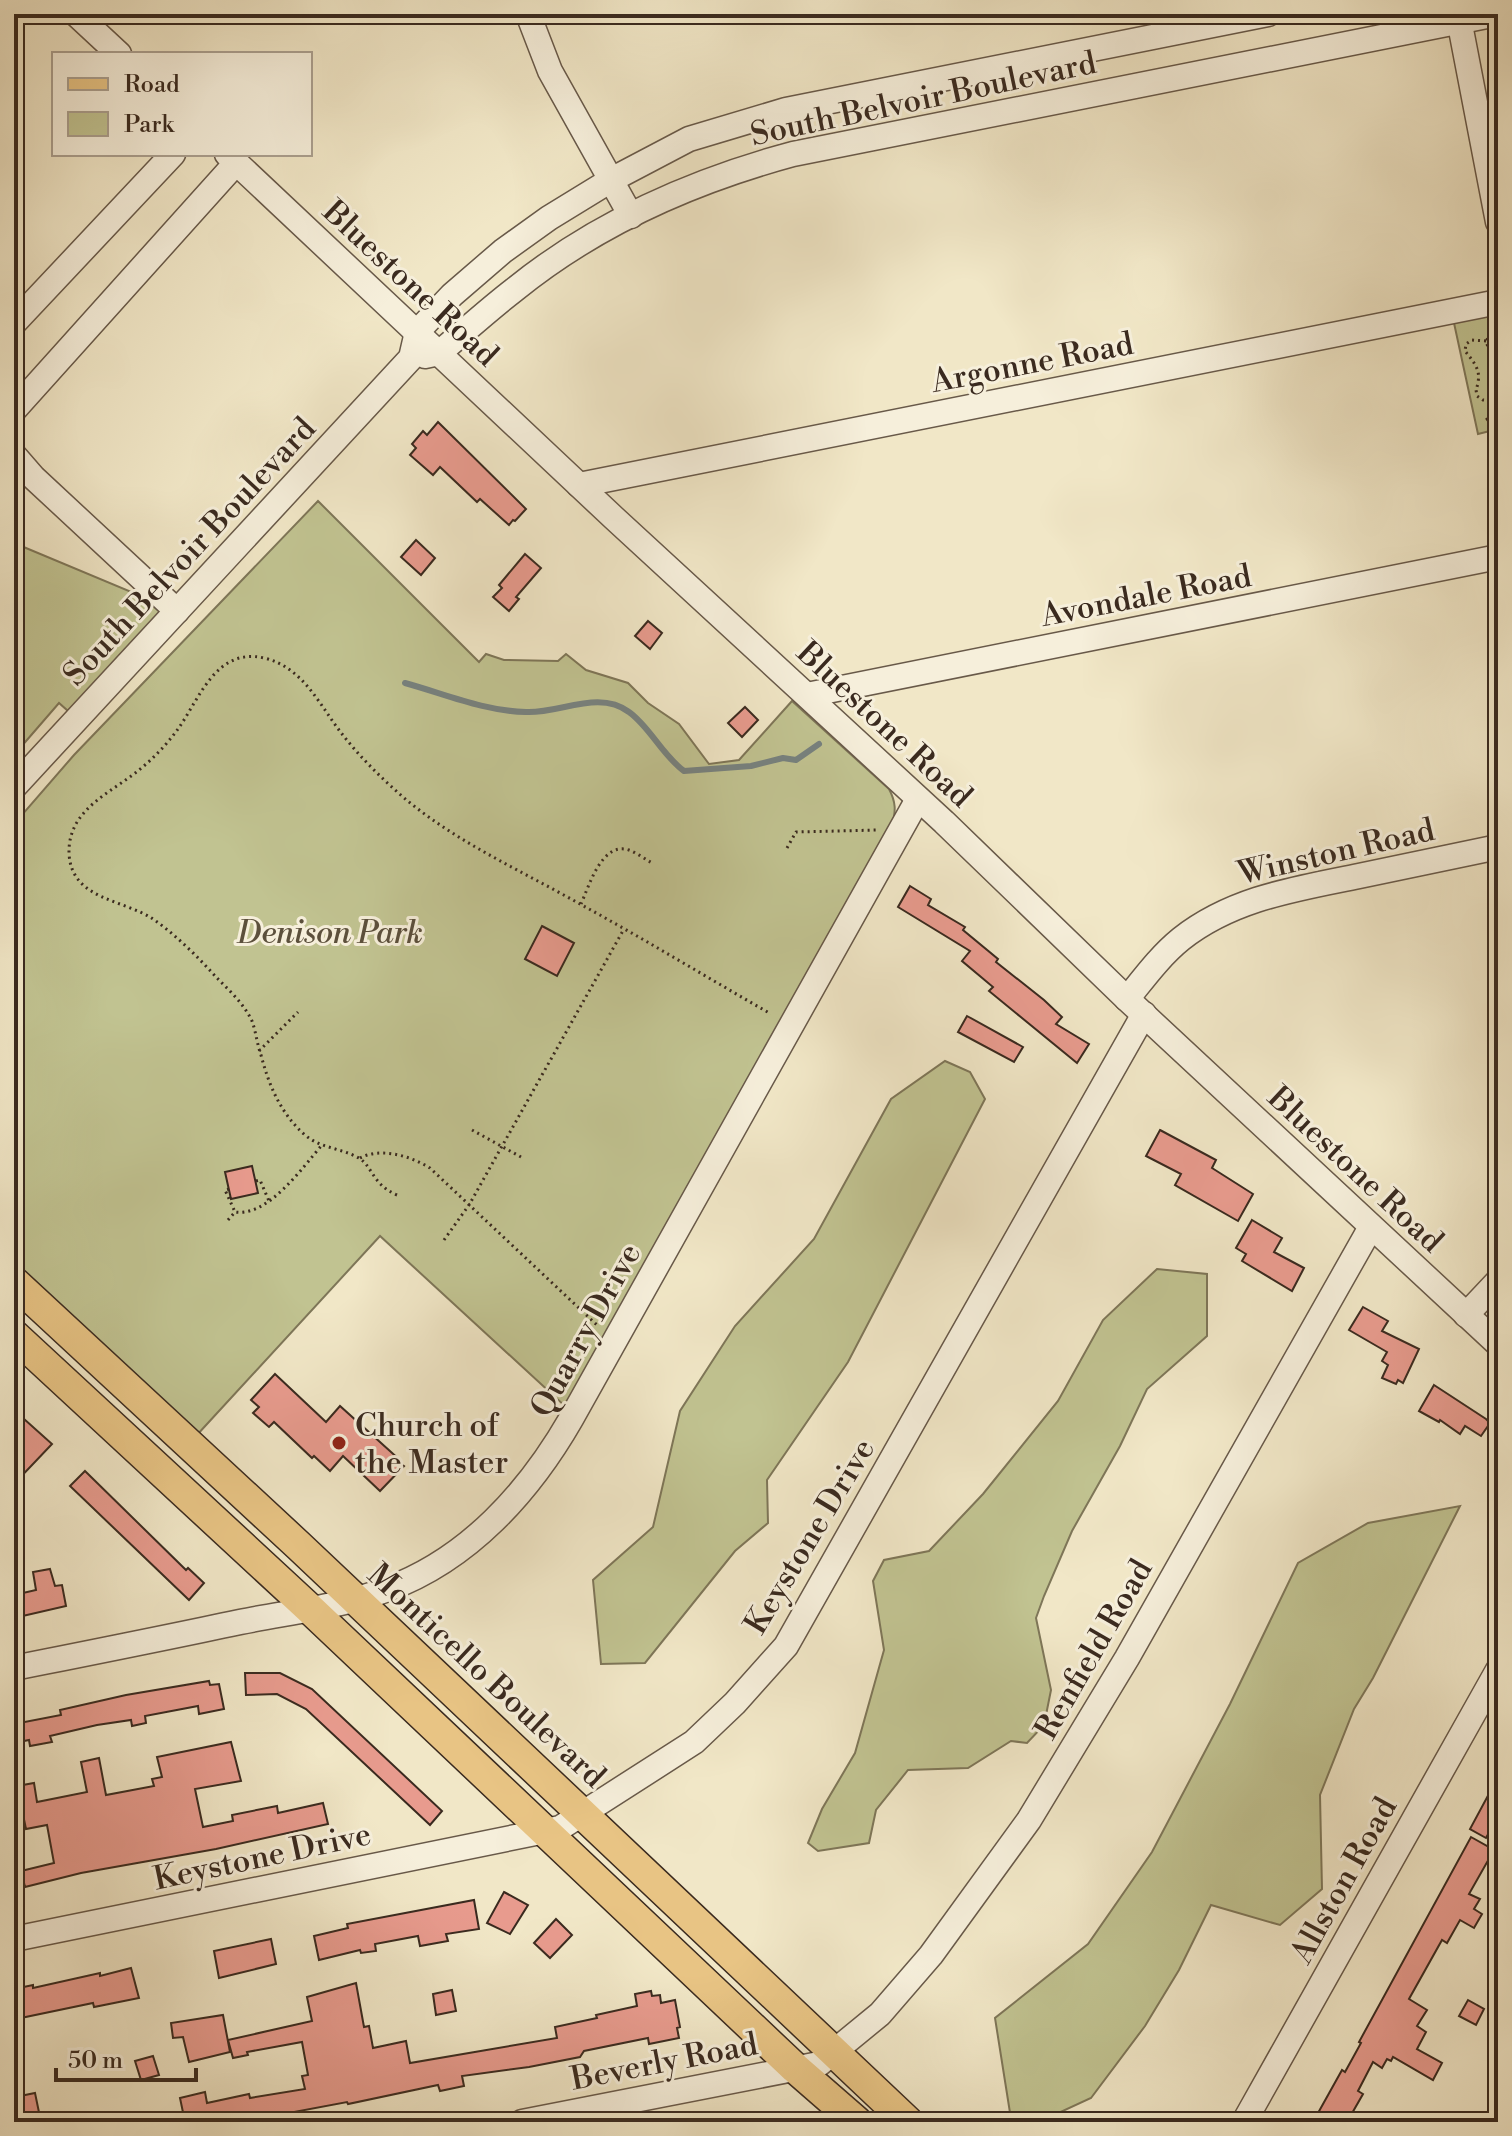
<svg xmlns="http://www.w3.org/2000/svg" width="1512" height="2136" font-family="'Libre Bodoni',serif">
	<rect width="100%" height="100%" fill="#f1e7c7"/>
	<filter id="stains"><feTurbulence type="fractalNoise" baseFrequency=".0025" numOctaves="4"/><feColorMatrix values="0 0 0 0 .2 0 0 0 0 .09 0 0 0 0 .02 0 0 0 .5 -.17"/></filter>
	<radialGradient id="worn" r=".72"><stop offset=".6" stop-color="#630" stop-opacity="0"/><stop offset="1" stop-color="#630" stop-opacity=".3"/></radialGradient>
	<g fill="#c1c391" stroke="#7e7658" stroke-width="2">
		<polygon points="1485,316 1498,320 1498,429 1478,434 1454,323"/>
		<path d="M 318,501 L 479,662 L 486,654 L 504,660 L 558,661 L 566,654 L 586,670 L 628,683 L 648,703 L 679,724 L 709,764 L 739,760 L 792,701 L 889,789 C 896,802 896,811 892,825 L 567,1408 L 380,1236 L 196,1436 L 14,1266 L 14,824 L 74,755 Z"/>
		<polygon points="14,543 177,611 77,719 59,703 14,755"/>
		<polygon points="945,1061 970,1072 985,1099 848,1362 767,1480 768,1523 735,1551 645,1663 601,1664 593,1580 653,1527 680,1411 735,1326 814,1239 891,1099"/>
		<polygon points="1157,1269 1207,1274 1207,1336 1147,1389 1120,1446 1072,1531 1044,1596 1036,1618 1051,1690 1044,1725 1027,1743 1011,1741 968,1768 908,1770 876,1810 869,1843 818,1851 808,1843 822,1809 855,1753 884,1650 873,1581 884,1560 929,1551 983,1494 1058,1401 1103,1320"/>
		<polygon points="1460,1506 1373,1678 1354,1709 1320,1795 1322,1889 1280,1925 1211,1905 1179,1970 1145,2026 1091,2098 1039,2122 1011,2119 995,2018 1088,1944 1152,1852 1230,1704 1298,1563 1368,1523"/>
	</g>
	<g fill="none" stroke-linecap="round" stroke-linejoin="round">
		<path stroke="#778280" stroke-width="6" d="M 405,683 C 445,694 484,711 526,712 C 559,714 599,689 629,712 C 650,727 662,755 684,771 L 751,766 L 783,758 L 796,760 L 819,744"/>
	</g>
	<g fill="#e89b8e" stroke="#3a2a1f" stroke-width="2">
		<polygon points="438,422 526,509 515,521 513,520 509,525 480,499 477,502 440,467 433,475 410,455 416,448 412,444 423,431 427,435"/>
		<polygon points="416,540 435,558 421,575 401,557"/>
		<polygon points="525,554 541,568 516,597 519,599 509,611 493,597 502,588 499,585"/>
		<polygon points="648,621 662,633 650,649 635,636"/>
		<polygon points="745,707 758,720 742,737 728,723"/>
		<polygon points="910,886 931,899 928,905 965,927 963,930 998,959 996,962 1044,1000 1062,1017 1056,1024 1089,1044 1077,1063 989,991 993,987 962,961 970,951 898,907"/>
		<polygon points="542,926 574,943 557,976 525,959"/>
		<polygon points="967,1016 1023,1047 1014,1062 958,1032"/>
		<polygon points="1160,1130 1216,1160 1212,1168 1253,1194 1238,1221 1175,1185 1181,1174 1146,1156"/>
		<polygon points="252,1166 258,1193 231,1199 225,1172"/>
		<polygon points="1252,1220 1282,1238 1274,1252 1304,1268 1292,1291 1242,1261 1246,1254 1236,1248"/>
		<polygon points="1363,1307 1388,1321 1382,1331 1419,1349 1403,1383 1398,1380 1396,1384 1382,1378 1388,1365 1382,1361 1387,1352 1349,1330"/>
		<polygon points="275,1374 326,1422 340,1406 401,1461 400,1463 404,1466 380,1491 343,1456 330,1471 314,1456 312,1458 274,1422 269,1427 253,1413 259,1407 251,1400"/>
		<polygon points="1434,1385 1486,1419 1490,1423 1481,1436 1465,1426 1460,1434 1440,1420 1439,1422 1419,1411"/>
		<polygon points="14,1410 52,1444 14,1484"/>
		<polygon points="85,1471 186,1570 188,1568 204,1583 189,1600 70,1486"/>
		<polygon points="50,1569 55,1586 62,1585 66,1606 14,1618 14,1595 36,1590 33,1572"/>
		<polygon points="245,1673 280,1673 312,1689 442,1811 430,1825 306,1709 277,1694 246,1695"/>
		<polygon points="209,1681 210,1685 219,1684 224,1709 199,1714 198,1706 145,1716 146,1723 132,1726 131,1720 97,1725 50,1736 52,1742 30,1746 29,1740 14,1743 14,1724 61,1715 60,1710 126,1695"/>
		<polygon points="231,1742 241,1781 195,1789 203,1827 233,1821 232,1815 277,1806 278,1813 323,1803 328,1824 216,1849 81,1873 25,1887 21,1871 54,1863 47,1825 26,1829 17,1786 34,1783 37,1802 87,1792 81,1762 99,1758 106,1795 154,1786 152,1779 162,1777 157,1757"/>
		<polygon points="1498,1777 1498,1816 1486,1838 1470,1829"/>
		<polygon points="1471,1837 1494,1850 1469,1894 1480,1899 1474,1909 1482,1914 1474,1928 1460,1920 1447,1943 1442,1940 1409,1999 1427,2010 1417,2026 1426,2032 1417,2049 1442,2063 1433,2080 1393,2057 1391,2061 1387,2059 1382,2068 1373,2062 1358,2091 1363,2094 1347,2122 1313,2122 1342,2070 1345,2072 1361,2043 1359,2042"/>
		<polygon points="504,1892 528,1905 510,1934 487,1923"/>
		<polygon points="474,1900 479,1929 446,1934 448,1941 420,1946 418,1936 375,1944 376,1951 361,1953 360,1950 319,1960 314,1936 348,1928 347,1924"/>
		<polygon points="556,1919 572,1935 550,1958 534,1943"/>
		<polygon points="271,1939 276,1964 219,1978 214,1951"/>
		<polygon points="131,1968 139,1998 94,2007 93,2003 16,2019 14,1989 33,1985 33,1988 100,1973 100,1976"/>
		<polygon points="356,1983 364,2027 369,2026 373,2048 406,2041 410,2063 557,2038 555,2027 597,2018 596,2015 637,2006 635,1994 651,1991 652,1996 660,1995 661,2003 675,2000 680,2027 677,2028 679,2038 649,2044 648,2038 584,2051 580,2057 529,2067 462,2076 464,2086 440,2091 438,2085 348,2104 347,2102 241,2122 185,2122 180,2098 205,2092 207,2103 249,2094 250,2098 305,2089 302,2076 308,2075 302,2042 247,2052 248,2055 233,2058 228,2040 312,2021 307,1997"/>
		<polygon points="452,1990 456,2011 436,2015 433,1994"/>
		<polygon points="1468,2000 1484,2009 1476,2025 1459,2016"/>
		<polygon points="223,2015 230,2052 189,2062 183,2037 173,2038 171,2023"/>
		<polygon points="153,2056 159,2075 141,2080 135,2061"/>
		<polygon points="35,2093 41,2122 26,2122 20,2096"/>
	</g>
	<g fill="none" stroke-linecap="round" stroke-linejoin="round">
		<defs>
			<g id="minor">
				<polyline points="76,14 119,54"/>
				<polyline points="528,14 550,71 631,216"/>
				<polyline points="1458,14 1498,222"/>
				<polyline points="227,154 614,518 944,822 1127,999 1498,1344"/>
				<polyline points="14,323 173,154"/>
				<path d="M 425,356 L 439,353 C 464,332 488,310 514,290 C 594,225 693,181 793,154 L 1497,14"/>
				<polyline points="14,410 236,163"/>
				<polyline points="14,455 34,478 177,611"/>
				<polyline points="579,485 1498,302"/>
				<polyline points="807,695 1498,557"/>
				<polyline points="14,787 411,358 417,332 452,295 503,251 549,218 611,180 689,139 786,110 1268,14"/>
				<path d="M 1127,999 C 1144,978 1160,956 1181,939 C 1233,898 1296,889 1359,876 C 1405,866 1452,857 1498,847"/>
				<polyline points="1466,1315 1498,1281"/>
				<path d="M 14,1668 C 89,1653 165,1638 240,1622 C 289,1612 341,1607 388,1589 C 469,1559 529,1492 571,1419 L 918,799"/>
				<polyline points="14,1939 560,1828 694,1742 735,1703 786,1646 1144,1014"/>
				<polyline points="522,2122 819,2064 880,2014 931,1955 1029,1820 1127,1658 1371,1227"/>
				<polyline points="1244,2122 1498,1670"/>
			</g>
			<g id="major">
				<polyline points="14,1282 299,1546 908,2122"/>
				<polyline points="14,1335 310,1609 795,2068 857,2122"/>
			</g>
		</defs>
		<use href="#minor" stroke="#685949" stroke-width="27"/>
		<use href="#major" stroke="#3a2a1f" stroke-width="33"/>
		<g stroke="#3a2a1f" stroke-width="3" stroke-dasharray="2 4" stroke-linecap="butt">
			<path d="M 1498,324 L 1486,341 C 1489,352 1496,360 1497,372 C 1498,386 1490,399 1498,411"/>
			<path d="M 1486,341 L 1472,340 L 1466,344 L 1465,351 C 1472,360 1481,369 1478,382 C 1476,395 1475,383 1477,396 L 1483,400 L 1493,401"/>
			<polyline points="1486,420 1498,411"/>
			<polyline points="787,848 796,832 878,830"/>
			<path d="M 581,904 C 589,886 602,841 629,850 C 637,853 645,859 652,863"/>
			<polyline points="259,1051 298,1012"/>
			<polyline points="472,1130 521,1157"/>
			<path d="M 360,1158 C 380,1147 411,1156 430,1168 L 598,1326"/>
			<polyline points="256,1181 260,1180 269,1201"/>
			<polyline points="229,1189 225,1190 235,1212"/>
			<path d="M 397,1195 C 371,1184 373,1165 357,1157 C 340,1148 320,1148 305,1135 C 281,1114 269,1086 261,1055 C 257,1044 256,1032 252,1021 C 244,1004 229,990 216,977 C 197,956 176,935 153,919 C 123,899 71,900 69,853 C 68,809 111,793 139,770 C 154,758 167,744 178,729 C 200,698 216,647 264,658 C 302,667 318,702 339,730 C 357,754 380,777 403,797 C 456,842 520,870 580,904 C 644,939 708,978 771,1014"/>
			<path d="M 228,1220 L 235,1212 C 268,1217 302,1168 322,1145"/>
			<polyline points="444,1240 469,1205 624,929"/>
		</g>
		<use href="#minor" stroke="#f6efdb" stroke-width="24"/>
		<use href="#major" stroke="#e8c484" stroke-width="30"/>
	</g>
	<circle fill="#8f2418" stroke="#f6efdb" stroke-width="3" cx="339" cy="1443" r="8"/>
	<g text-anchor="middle" stroke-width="6" stroke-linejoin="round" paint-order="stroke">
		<g font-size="32" fill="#3a2a1f" stroke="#f6efdb">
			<text transform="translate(923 98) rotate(-12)" y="11">South Belvoir Boulevard</text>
			<text transform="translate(411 283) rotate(43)" y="11">Bluestone Road</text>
			<text transform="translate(1032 362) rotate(-11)" y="11">Argonne Road</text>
			<text transform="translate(189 551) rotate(-47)" y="11">South Belvoir Boulevard</text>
			<text transform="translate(1146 595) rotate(-11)" y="11">Avondale Road</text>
			<text transform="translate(885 724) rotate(43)" y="11">Bluestone Road</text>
			<text transform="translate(1336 851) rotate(-13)" y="11">Winston Road</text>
			<text transform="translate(1356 1169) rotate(43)" y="11">Bluestone Road</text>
			<text transform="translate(585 1330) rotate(-61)" y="11">Quarry Drive</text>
			<text transform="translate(809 1536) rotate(-59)" y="11">Keystone Drive</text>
			<text transform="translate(1093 1649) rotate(-60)" y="11">Renfield Road</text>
			<text transform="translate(487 1675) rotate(43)" y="11">Monticello Boulevard</text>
			<text transform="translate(262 1856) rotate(-12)" y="11">Keystone Drive</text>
			<text transform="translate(1343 1880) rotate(-61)" y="11">Allston Road</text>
			<text transform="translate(664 2061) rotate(-11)" y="11">Beverly Road</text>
		</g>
		<g font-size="32" font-style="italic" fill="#5c503c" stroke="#f6efdb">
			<text x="330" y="943">Denison Park</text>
		</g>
		<g font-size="32" fill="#3a2a1f" stroke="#f6efdb" text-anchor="start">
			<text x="355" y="1436">Church of<tspan x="355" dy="37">the Master</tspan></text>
		</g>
	</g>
	<rect width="1512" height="2136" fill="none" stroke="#f1e7c7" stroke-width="48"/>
	<rect x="16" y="16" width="1480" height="2104" fill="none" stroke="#3a2a1f" stroke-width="4"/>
	<rect x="24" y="24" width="1464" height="2088" fill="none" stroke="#3a2a1f" stroke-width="2"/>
	<rect x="52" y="52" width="260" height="104" fill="#f6efdb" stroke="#aba090" stroke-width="2"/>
	<rect x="68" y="78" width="40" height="12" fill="#e8c484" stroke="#aba090" stroke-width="2"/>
	<text x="124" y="92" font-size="24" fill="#3a2a1f">Road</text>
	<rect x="68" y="112" width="40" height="24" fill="#c1c391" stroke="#aba090" stroke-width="2"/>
	<text x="124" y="132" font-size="24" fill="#3a2a1f">Park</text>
	<path d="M56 2068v12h140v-12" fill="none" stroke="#3a2a1f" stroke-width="4"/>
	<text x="68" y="2068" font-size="24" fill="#3a2a1f" stroke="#f6efdb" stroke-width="6" paint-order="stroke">50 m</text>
	<rect width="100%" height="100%" filter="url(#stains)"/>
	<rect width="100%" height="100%" fill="url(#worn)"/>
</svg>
